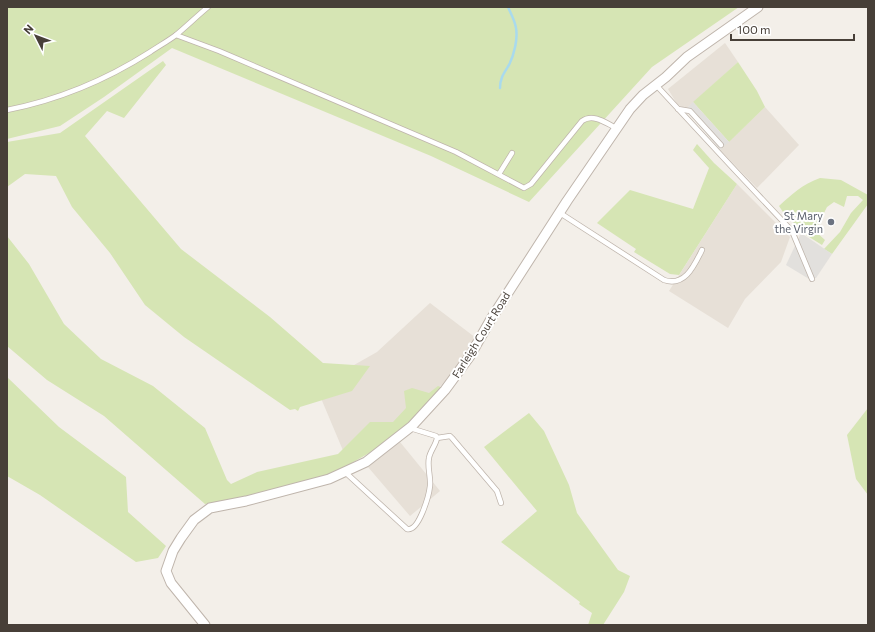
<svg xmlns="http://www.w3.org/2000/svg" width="875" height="632" font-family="Commissioner,sans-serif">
	<rect width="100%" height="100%" fill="#f3efe9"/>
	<g fill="#e7e0d7">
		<polygon points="725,43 738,62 686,109 677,104 668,89"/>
		<polygon points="765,107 799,145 757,188 720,150"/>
		<polygon points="737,184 790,237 781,262 745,299 728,328 669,291"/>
		<polygon points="430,303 476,338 449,377 433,394 347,460 315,384 347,369 377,352"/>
		<polygon points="400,442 440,491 410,516 368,467"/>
	</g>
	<g fill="#d6e5b4">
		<polygon points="7,7 739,7 652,67 529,202 431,156 172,48 104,97 60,126 7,139"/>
		<polygon points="163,61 166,65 124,118 107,111 85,136 181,249 270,317 323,363 370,366 352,391 300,407 298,411 295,409 290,410 184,337 145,305 110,253 72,207 56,176 25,174 7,187 7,142 60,133"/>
		<polygon points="738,62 757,91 765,107 729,142 693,102"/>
		<polygon points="697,144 714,163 737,184 679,275 670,274 634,252 636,249 597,223 630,190 693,209 709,168 693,150"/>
		<path d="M 820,178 L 841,180 L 868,195 L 868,204 L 832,254 L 824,249 L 840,232 L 851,213 L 863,200 L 858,196 L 847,196 L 844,207 L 834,202 L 827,207 L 815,231 L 825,240 L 822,245 L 798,230 L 793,223 L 795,221 L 787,218 L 779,206 C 792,194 803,184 820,178 Z"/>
		<polygon points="7,236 29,264 64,324 101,359 153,386 205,428 227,480 231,484 257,472 338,454 370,422 393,422 406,408 404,391 412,388 429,393 438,386 443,388 412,421 383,445 350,464 322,478 243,498 205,504 104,416 47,380 7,346"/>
		<polygon points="7,377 59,427 126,477 128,512 166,546 158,558 136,562 40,495 7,476"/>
		<polygon points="868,408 868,495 856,479 847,435"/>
		<polygon points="529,413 544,431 569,485 577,513 618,570 630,576 624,592 603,625 588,625 592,613 579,604 580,602 501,542 537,511 484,447"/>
	</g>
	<g fill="#e2e0dd">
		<polygon points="693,102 729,142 720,150 686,109"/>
		<polygon points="801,233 832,254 816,278 809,279 786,265"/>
	</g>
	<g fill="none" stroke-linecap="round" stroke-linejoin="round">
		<path stroke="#a9daed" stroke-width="2.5" d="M 500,88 C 500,78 504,73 509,65 C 514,55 518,39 516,28 C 515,21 511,14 508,7"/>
		<defs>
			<g id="lane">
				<path d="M 176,35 L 219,51 L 456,152 L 524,188 L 531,184 L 582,121 C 593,113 606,123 616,128"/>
				<polyline points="656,85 731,166 792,231 812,279"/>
				<polyline points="678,109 690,111 721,145"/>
				<path d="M 7,110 C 58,100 106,80 150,52 C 159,46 168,41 176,35 C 187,26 197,16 208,7"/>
				<polyline points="499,174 512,153"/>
				<path d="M 560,213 L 664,280 C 685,287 694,266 702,250"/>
				<polyline points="437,438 450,436 452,438 497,491 501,503"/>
				<path d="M 345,472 L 407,529 C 419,532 429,495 430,486 C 431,477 427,467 429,458 C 430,451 436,445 437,438 L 436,436 L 410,428"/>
			</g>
			<polyline id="street" points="205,625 171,583 166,571 173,551 181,538 194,520 210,508 246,501 329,479 366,462 412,426 445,390 470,356 491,319 567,201 630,109 643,95 666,77 687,57 758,7"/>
		</defs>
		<use href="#lane" stroke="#bfb5ac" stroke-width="6"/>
		<use href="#street" stroke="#bfb5ac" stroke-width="11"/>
		<use href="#lane" stroke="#fff" stroke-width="4.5"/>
		<use href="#street" stroke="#fff" stroke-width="9"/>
	</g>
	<circle fill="#6b7280" stroke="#fff" stroke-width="1.5" cx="831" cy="222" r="4"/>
	<g text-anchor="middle" stroke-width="4" stroke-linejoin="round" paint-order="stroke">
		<g font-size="11" fill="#5b616d" stroke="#fff" text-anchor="end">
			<text x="823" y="220">St Mary<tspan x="823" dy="13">the Virgin</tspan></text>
		</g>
		<g font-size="11" fill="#473f38" stroke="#fff">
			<text transform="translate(481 335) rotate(-58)" y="4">Farleigh Court Road</text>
		</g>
	</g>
	<rect width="875" height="632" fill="none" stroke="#473f38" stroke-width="16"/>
	<g transform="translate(36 36) rotate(312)" stroke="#ffffff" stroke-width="3" paint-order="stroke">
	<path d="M0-3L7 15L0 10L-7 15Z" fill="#473f38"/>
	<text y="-6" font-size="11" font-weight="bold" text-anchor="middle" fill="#473f38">N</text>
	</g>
	<path d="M731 34v6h123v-6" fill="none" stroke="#473f38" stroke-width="2"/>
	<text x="737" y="34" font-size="12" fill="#473f38" stroke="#ffffff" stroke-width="3" paint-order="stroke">100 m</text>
</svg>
